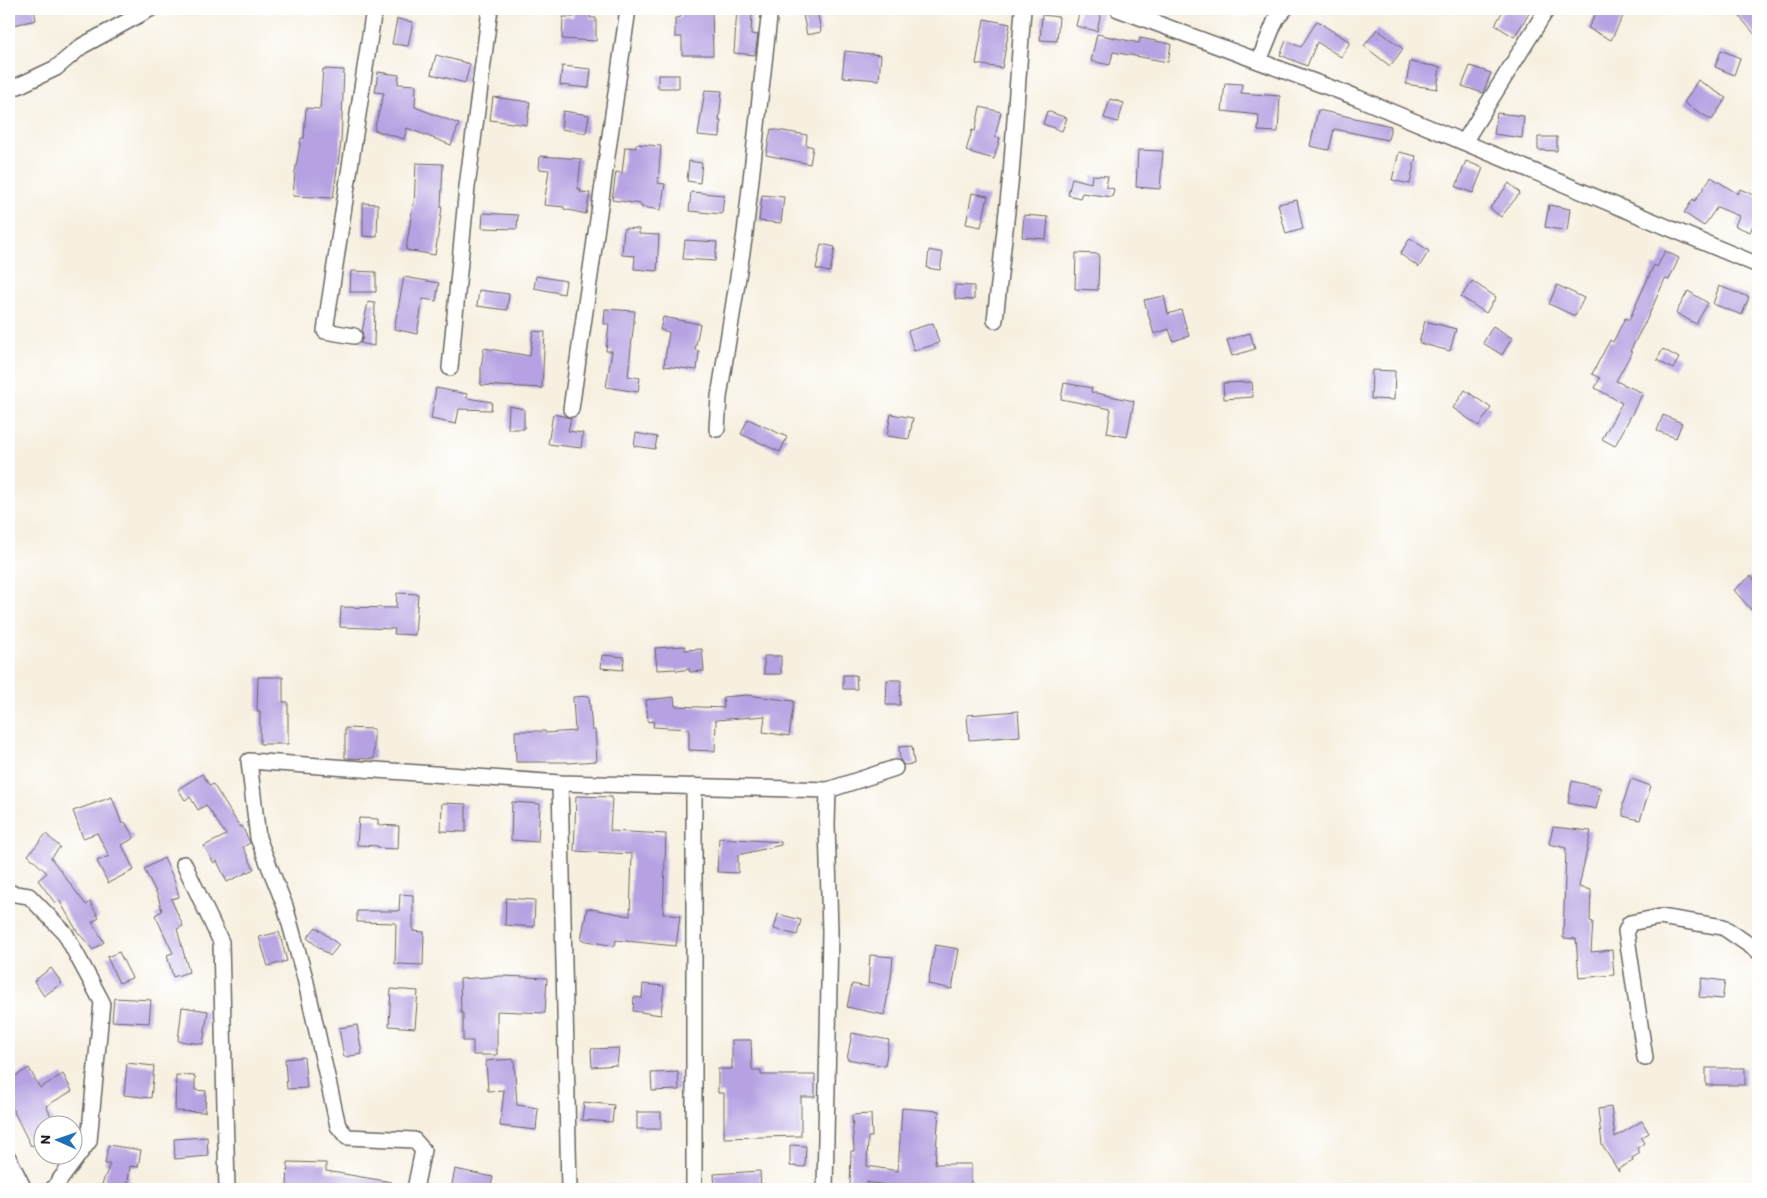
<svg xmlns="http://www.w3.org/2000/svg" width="1767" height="1198" font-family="Itim,sans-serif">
	<rect width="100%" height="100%" fill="#fff"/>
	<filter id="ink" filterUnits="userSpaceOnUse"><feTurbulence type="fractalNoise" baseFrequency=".02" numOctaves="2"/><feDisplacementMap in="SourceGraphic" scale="10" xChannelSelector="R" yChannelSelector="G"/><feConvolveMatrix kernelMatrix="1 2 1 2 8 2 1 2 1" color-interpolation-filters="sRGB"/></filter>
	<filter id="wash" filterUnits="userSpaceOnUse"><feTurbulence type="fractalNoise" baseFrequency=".0096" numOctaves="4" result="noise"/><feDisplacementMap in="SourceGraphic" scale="20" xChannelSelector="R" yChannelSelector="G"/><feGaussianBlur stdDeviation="1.12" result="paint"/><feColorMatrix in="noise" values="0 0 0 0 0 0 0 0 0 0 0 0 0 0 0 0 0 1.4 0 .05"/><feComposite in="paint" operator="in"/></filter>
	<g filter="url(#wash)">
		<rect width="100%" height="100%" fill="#f7f0e0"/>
		<g id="blocks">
			<g fill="#b6a2e2">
				<polygon points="9,9 34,9 36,20 9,26"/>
				<polygon points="575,9 591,9 590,18 596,18 596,41 562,39 563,17 574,17"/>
				<polygon points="681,9 712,9 713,55 682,55 682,37 675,37 675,18 681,17"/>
				<polygon points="737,9 752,9 751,34 758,35 755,55 734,53"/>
				<polygon points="802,9 817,9 821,32 807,35"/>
				<polygon points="1080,9 1102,9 1097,31 1076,26"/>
				<polygon points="1504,9 1532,9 1514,37 1495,25"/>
				<polygon points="1598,9 1609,9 1623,16 1611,40 1588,28"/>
				<polygon points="1733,9 1758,9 1758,38"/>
				<polygon points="1042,15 1059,17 1057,41 1040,40"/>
				<polygon points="397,19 413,22 408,46 392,44"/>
				<polygon points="984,19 1010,24 1002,68 976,64"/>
				<polygon points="1317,21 1324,24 1323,25 1350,42 1341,57 1317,42 1307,66 1280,55 1286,41 1301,47"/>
				<polygon points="1377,29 1403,49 1390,66 1364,46"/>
				<polygon points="1097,34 1139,43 1140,38 1171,44 1168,62 1113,52 1110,65 1091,61"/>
				<polygon points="1721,50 1740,58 1734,75 1715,67"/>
				<polygon points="845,51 881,55 879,80 842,77"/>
				<polygon points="436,55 470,64 465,83 431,74"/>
				<polygon points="1410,62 1440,67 1437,89 1406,84"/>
				<polygon points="562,66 591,69 589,88 560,85"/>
				<polygon points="1470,66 1491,73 1483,93 1462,86"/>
				<polygon points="323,69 344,70 341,142 333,198 293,196 295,172 301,138 304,138 306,108 320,109"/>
				<polygon points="378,72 399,75 398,84 416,85 415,107 459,124 451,145 407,128 404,139 374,130 384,93 375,92"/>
				<rect x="658" y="75" width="21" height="13"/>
				<polygon points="1698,80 1726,98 1712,120 1684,103"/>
				<polygon points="1225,83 1242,84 1241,93 1280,96 1278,132 1258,131 1259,115 1222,111"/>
				<polygon points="705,90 722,91 719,121 721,121 720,137 698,135"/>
				<polygon points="493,97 530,102 527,125 490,120"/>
				<polygon points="1110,99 1124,103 1118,122 1104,118"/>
				<polygon points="980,107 1001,112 995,137 1000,138 994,159 966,151 972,130 975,131"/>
				<polygon points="1318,110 1391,126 1388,140 1334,129 1329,150 1310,146"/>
				<polygon points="563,111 589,115 586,133 561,129"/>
				<polygon points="1047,111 1067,118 1062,131 1043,124"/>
				<polygon points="1497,113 1524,116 1522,138 1494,134"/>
				<polygon points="771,129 807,135 806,145 813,147 810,164 766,155"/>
				<polygon points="1538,137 1557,137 1557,151 1538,150"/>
				<polygon points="636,144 661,146 658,183 665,184 661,210 641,207 641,204 612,200 616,172 622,173 625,147 636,148"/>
				<polygon points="1138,150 1163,151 1160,189 1136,187"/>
				<polygon points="1399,152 1416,156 1410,184 1392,180"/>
				<polygon points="540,156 581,159 578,189 581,189 580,192 590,193 586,214 564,209 564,207 544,205 549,170 539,169"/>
				<polygon points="689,161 702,163 700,183 687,181"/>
				<polygon points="1466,161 1483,168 1473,193 1456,187"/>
				<polygon points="416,163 443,164 441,208 442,208 435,255 406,250 413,204 414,204"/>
				<polygon points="1092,175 1108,176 1106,187 1114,189 1112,197 1082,193 1080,198 1068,195 1072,178 1091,183"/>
				<polygon points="1711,177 1738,194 1740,189 1758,197 1758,213 1750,232 1735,226 1739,216 1717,207 1704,226 1684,213 1693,199 1695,201"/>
				<polygon points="1509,183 1520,193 1501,217 1490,208"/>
				<polygon points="691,192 724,195 722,214 689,211"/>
				<polygon points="972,193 988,196 981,227 966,224"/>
				<polygon points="762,195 784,197 781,223 759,221"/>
				<polygon points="1297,200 1303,229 1286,234 1278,204"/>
				<polygon points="363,203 378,204 377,237 363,236"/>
				<polygon points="1549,205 1570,209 1567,231 1545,227"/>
				<polygon points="483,213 518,215 517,229 482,228"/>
				<polygon points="1024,215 1048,217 1046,239 1022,237"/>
				<polygon points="624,228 639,229 639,234 659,235 657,271 634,269 635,256 622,255"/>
				<polygon points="1410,238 1429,251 1419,267 1400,254"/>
				<polygon points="685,240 717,242 715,261 683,259"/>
				<polygon points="821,244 835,247 830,272 816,269"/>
				<polygon points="929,250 943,253 940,270 927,268"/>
				<polygon points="1665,251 1679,258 1669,280 1665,279 1647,319 1630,351 1632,352 1616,381 1643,393 1615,446 1602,439 1622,403 1595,388 1600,378 1592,374 1610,340 1613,342 1625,318 1629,320 1654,265 1657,267"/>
				<polygon points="1076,253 1099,254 1098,290 1075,289"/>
				<polygon points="351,271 376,272 376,292 350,292"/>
				<polygon points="536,276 566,281 564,294 534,288"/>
				<polygon points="404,277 439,283 436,301 423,299 417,334 394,329"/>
				<polygon points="1472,281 1496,297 1486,313 1461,297"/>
				<polygon points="955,285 974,286 974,300 955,299"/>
				<polygon points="1557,285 1584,298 1575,316 1549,304"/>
				<polygon points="1719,286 1749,297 1742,315 1713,304"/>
				<polygon points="479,290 509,294 507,310 477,306"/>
				<polygon points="1688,291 1708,303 1696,324 1676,313"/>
				<polygon points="1164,296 1168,314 1181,310 1189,336 1173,341 1169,329 1154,334 1144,300"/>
				<polygon points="368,302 375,303 374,346 360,343 363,338 362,332"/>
				<polygon points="605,309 635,311 628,376 640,378 638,392 606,387 612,351 606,351 609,324 604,324"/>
				<polygon points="663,317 700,324 695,350 699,351 697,370 664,366 669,332 660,330"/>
				<polygon points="1425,321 1456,329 1450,351 1419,343"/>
				<polygon points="933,323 939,343 914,351 908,331"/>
				<polygon points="1493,326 1512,338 1502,355 1483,343"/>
				<polygon points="533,331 545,332 542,388 481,385 481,368 484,348 530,356"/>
				<polygon points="1250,333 1255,349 1232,356 1227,340"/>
				<polygon points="1663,349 1679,358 1673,369 1657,360"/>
				<polygon points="1372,370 1395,371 1394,400 1371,399"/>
				<polygon points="1252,382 1253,397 1224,399 1223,383"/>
				<polygon points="1064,383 1092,388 1091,392 1134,401 1127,437 1107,433 1111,409 1061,399"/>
				<polygon points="436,388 467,394 467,398 492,402 491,410 459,409 456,424 431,419"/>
				<polygon points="1465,390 1491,408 1479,426 1453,408"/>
				<polygon points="509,406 524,409 524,429 508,429"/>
				<polygon points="553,414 571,418 568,431 583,433 581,448 548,444"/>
				<polygon points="891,414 913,418 909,439 887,436"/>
				<polygon points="1663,415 1682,423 1676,438 1657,431"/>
				<polygon points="748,419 787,437 780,452 741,434"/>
				<polygon points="636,433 657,437 655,449 634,446"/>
				<polygon points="1751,576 1758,585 1758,618 1734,590"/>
				<polygon points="397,593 418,594 415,635 394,634 395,629 340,627 341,607 396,608"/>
				<polygon points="685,646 685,650 702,649 704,671 690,672 689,669 677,671 676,669 657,670 655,648"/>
				<polygon points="602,655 624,657 623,670 601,668"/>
				<rect x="764" y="656" width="17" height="18"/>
				<polygon points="843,675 856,675 857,689 843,689"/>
				<polygon points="258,677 283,677 283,702 288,702 288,744 260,744 260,711 257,711"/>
				<polygon points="887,680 901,680 900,705 886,705"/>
				<polygon points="747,695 794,701 789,736 763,732 765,716 716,720 715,751 689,750 689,729 653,727 654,721 648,722 646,700 674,697 675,706 724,708 723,697"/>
				<polygon points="589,696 592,730 595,730 597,761 568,763 568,762 516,762 515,731 545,731 545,733 575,731 573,697"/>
				<polygon points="1018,711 1020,736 969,740 967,715"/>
				<polygon points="345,728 374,729 374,759 345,758"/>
				<polygon points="912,746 914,764 904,765 900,760 899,747"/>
				<polygon points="202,774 210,786 213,784 240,827 242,826 250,843 243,847 254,869 227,882 217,861 214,863 204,846 226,835 206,805 198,810 190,797 185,800 178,789"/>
				<polygon points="1631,779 1651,786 1640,820 1623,816 1623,803"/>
				<polygon points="1572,781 1601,788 1596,809 1568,803"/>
				<polygon points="576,796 612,797 610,831 666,834 663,914 680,916 676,946 616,940 615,946 581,940 587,908 630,916 632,854 574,851"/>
				<polygon points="112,797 122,824 125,822 134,838 122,845 134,870 108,883 97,861 109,856 97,833 83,838 73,811"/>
				<polygon points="512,802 540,804 538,842 511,840"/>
				<polygon points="442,803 466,804 466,832 441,831"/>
				<polygon points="359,818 378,819 378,825 399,826 398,849 378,848 378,846 357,845"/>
				<polygon points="1553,827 1591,831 1579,887 1591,890 1590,921 1593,922 1591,952 1612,950 1614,975 1579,978 1576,939 1563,938 1566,848 1549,844"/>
				<polygon points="46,834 60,847 51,858 86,905 90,902 99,918 92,922 104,942 93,950 77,931 59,900 55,903 38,880 47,873 28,855"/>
				<polygon points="719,838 781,842 781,845 738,855 738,873 717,872"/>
				<polygon points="164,858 174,879 179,897 171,899 183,926 177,929 189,972 173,977 167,955 173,953 155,915 162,911 158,896 144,869"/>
				<polygon points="400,894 413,895 413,931 424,932 423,965 395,964 396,923 357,922 357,911 399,911"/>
				<polygon points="506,898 535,900 534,927 505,925"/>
				<polygon points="778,914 801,920 797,935 774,929"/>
				<polygon points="316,927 339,945 330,956 307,938"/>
				<polygon points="279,932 287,961 268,966 259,937"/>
				<polygon points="935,945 959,949 952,989 928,984"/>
				<polygon points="119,952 132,978 119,983 107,957"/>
				<polygon points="870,955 893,957 891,978 884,1015 847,1007 852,984 868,987"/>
				<polygon points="51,968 62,983 44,996 34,981"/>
				<polygon points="502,976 547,978 545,1013 497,1011 497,1055 473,1055 473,1041 463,1041 463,1013 461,1013 460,979"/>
				<polygon points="1702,978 1725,981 1722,999 1699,997"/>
				<polygon points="643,984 664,986 661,1015 633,1011 634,997 642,998"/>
				<polygon points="391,989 418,991 415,1028 389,1026"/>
				<polygon points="114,998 151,1000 149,1023 112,1021"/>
				<polygon points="182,1007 208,1011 203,1044 178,1041"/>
				<polygon points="357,1025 362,1054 344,1057 339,1028"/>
				<polygon points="852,1033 889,1040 885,1066 847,1059"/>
				<polygon points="732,1040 751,1040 752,1070 761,1070 761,1075 815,1075 815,1097 801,1097 801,1136 724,1138 724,1093 718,1093 718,1069 732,1069"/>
				<polygon points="619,1048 617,1065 592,1067 591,1049"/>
				<polygon points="304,1057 307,1088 287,1089 285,1059"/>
				<polygon points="514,1059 517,1105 538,1108 536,1130 500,1126 504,1090 488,1091 486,1061"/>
				<polygon points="127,1063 154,1066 151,1098 124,1095"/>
				<polygon points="29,1068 40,1088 63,1074 72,1091 46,1106 56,1126 42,1126 42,1140 31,1146 9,1102 9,1080"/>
				<rect x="1706" y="1068" width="39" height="17"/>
				<polygon points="678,1072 679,1090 652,1091 651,1073"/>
				<polygon points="176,1075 195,1076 195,1090 206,1091 205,1112 175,1111"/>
				<polygon points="584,1102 614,1105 612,1122 582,1120"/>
				<polygon points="1611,1107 1615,1137 1642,1121 1649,1133 1641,1138 1644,1143 1637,1148 1640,1153 1632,1158 1633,1161 1618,1169 1619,1172 1602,1145 1598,1109"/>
				<polygon points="902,1108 939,1111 935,1164 971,1164 971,1189 910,1189 867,1182 867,1187 850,1186 851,1151 854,1151 852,1115 871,1114 872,1137 868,1137 867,1166 898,1171"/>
				<rect x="637" y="1112" width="24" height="17"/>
				<polygon points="207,1137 208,1156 175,1159 174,1139"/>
				<polygon points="108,1145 141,1150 138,1167 130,1166 127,1189 100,1189 110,1164 105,1164"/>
				<polygon points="790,1145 806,1146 805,1167 790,1166"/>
				<polygon points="288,1162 326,1163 326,1171 391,1182 391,1189 287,1189"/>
				<polygon points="455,1169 493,1177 490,1189 451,1189"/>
				<polygon points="760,1171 761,1189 715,1189 714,1174"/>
			</g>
		</g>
	</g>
	<g filter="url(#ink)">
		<use href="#blocks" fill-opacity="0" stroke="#696661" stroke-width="1"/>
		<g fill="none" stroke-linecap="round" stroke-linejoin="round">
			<defs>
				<g id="street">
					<polyline points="1118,9 1358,98 1758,265"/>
					<polyline points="1259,61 1276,19 1285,9"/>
					<polyline points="9,87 18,86 56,68 82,46 150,9"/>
					<polyline points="1464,142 1547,9"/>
					<polyline points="995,320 1011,175 1023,9"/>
					<polyline points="354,336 325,331 374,9"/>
					<polyline points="450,368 467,187 490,9"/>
					<polyline points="571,409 628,9"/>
					<polyline points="717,429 719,397 745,233 770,9"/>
					<polyline points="560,783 569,1189"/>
					<polyline points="694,786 694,1189"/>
					<polyline points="184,864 221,942 227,1189"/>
					<polyline points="9,893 29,896 65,933 102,1002 89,1141 53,1189"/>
					<polyline points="1645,1058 1626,931 1630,923 1660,917 1723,927 1758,951"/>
					<polyline points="9,1159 24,1189"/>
					<polyline points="415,1189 423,1150 414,1140 347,1137 338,1126 305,978 285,906 258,838 249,761 560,783 828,790 895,768"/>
					<polyline points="825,1189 830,932 827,824 828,790"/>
				</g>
			</defs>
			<use href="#street" stroke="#696661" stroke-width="18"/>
			<use href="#street" stroke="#fff" stroke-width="15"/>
		</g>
	</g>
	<rect width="1767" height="1198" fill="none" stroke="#fff" stroke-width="30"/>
	<g transform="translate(58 1140) rotate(272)"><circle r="24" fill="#ffffff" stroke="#a4a4a4"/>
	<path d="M0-4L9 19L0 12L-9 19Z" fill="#1f6fb2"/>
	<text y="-8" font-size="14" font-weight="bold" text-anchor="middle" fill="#1c1c1c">N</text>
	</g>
</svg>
